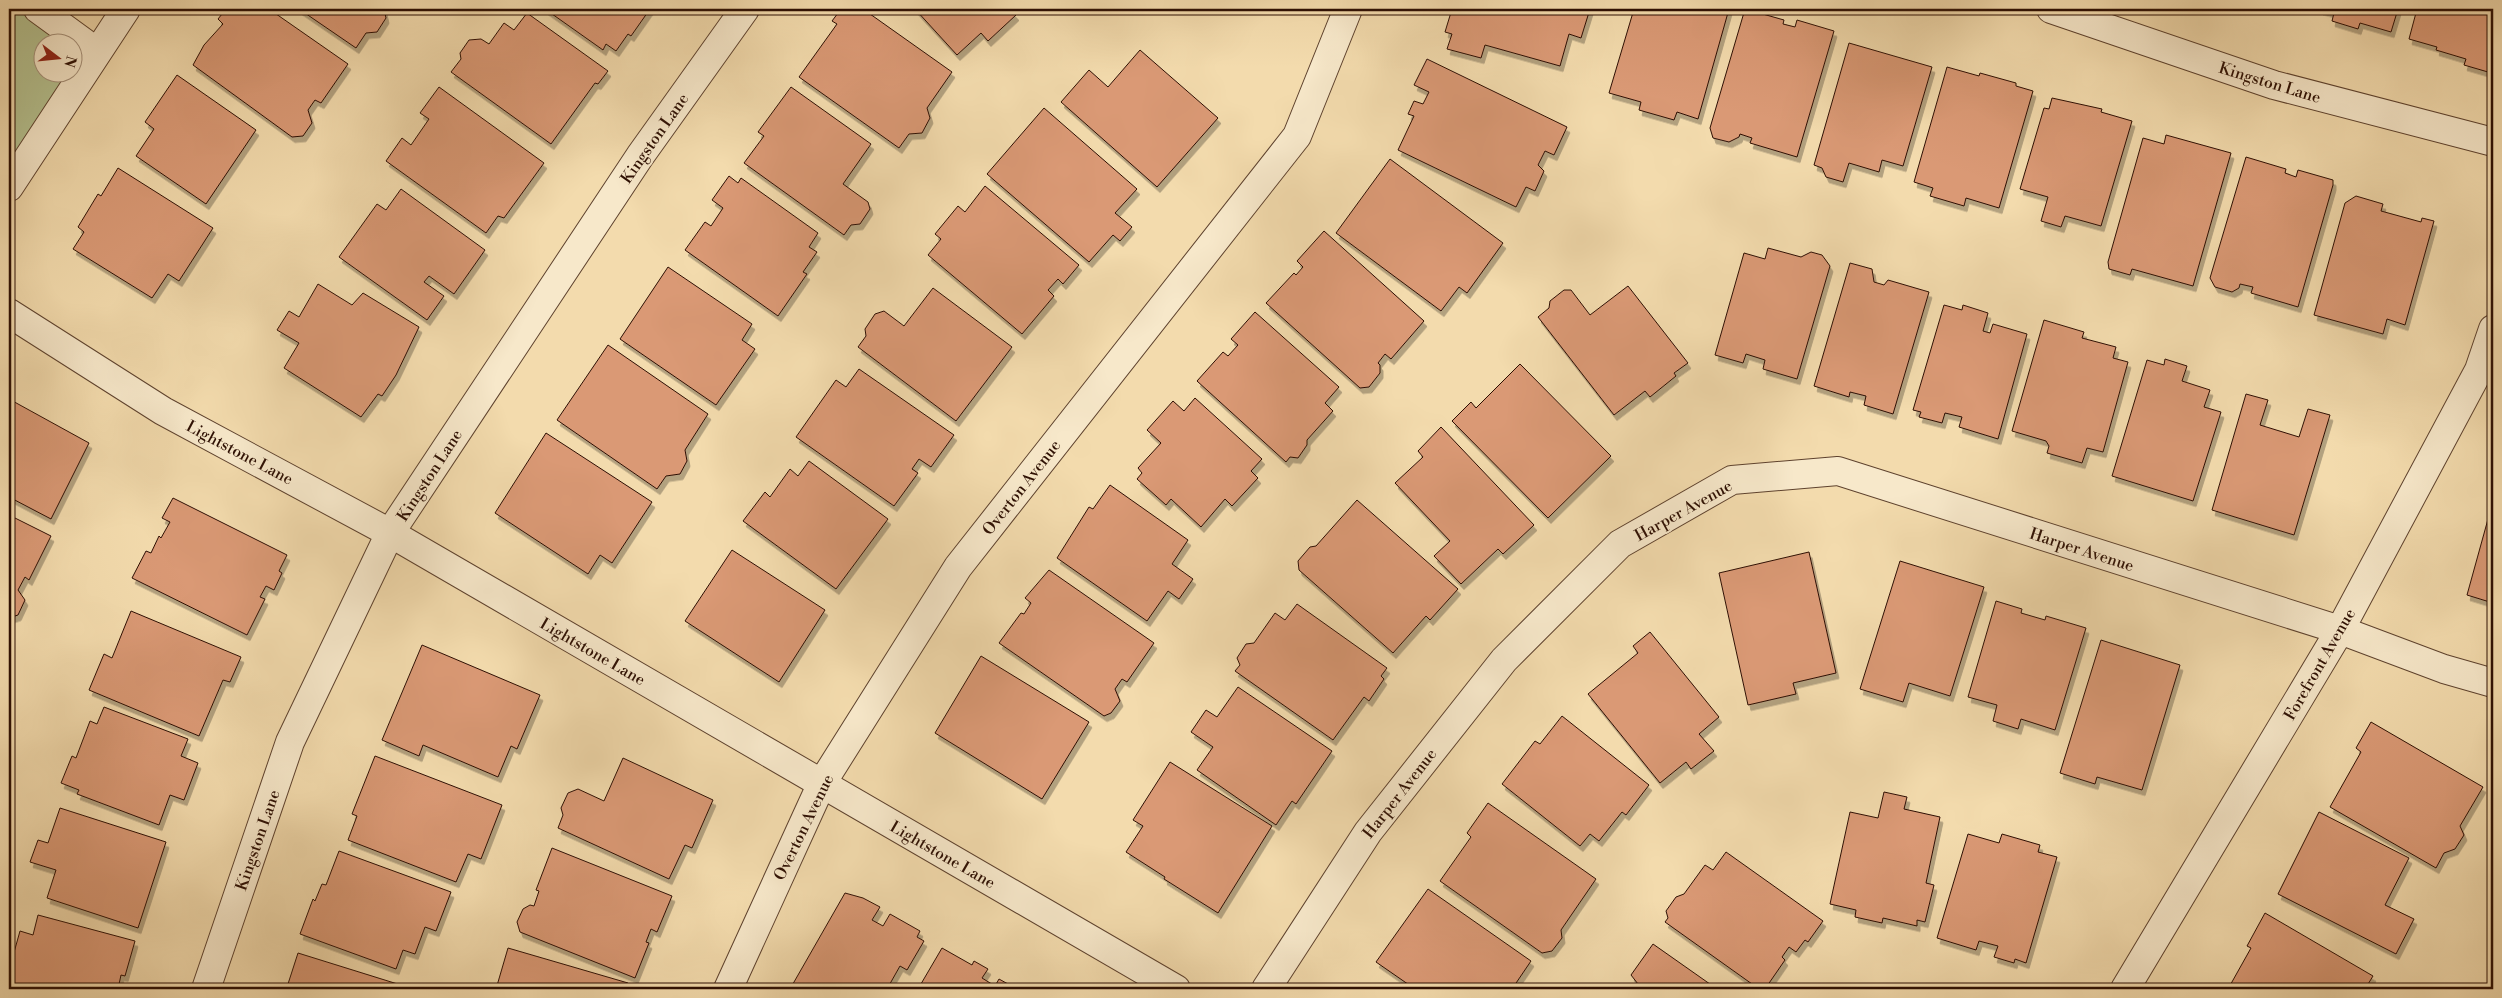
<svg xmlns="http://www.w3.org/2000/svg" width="2502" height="998" font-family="'Libre Bodoni',serif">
	<defs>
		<filter id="shadow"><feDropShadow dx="3" dy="5.5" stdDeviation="0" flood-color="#0004"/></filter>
	</defs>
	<rect width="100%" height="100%" fill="#f3dbad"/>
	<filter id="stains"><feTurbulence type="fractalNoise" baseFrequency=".004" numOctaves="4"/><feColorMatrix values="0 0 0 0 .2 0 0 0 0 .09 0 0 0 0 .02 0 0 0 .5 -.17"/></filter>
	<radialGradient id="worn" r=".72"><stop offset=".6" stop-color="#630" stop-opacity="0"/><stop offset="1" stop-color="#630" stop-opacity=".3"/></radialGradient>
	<path fill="#b5c18f" stroke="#716849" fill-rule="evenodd" d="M 9,9 L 38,9 L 97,52 L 9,187 ZM 42,42 L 72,42 L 72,72 L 42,72 Z"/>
	<g fill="#da9975" stroke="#2d0f03" filter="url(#shadow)">
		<polygon points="226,9 269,9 348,64 321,103 315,100 308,110 312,123 303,136 292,137 193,65 204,45 223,24 218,19"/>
		<polygon points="299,9 384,9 386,18 377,32 366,33 356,48"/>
		<polygon points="545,9 650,9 631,36 628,34 616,51 606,44 603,50"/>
		<polygon points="841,9 863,9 952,72 927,108 930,118 922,133 909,134 899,148 799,77 837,24 832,21"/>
		<polygon points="915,9 1010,9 1016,15 988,41 981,33 957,55"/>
		<polygon points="1452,9 1590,9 1581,38 1569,34 1560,66 1485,45 1481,58 1447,49 1452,34 1445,32"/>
		<polygon points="1634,9 1729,9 1698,119 1677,112 1674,120 1639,110 1641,102 1609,93"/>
		<polygon points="1745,9 1784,20 1783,24 1795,27 1797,20 1834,31 1797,157 1750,143 1752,138 1740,134 1739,137 1729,142 1713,138 1710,128"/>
		<polygon points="2320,9 2398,9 2391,32 2360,23 2358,29 2332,21 2334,13"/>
		<polygon points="2417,9 2493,9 2493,54 2488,72 2464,65 2466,59 2436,50 2437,47 2409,39"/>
		<polygon points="527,13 608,71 598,84 595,83 551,144 451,72 461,59 460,53 469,40 481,39 489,44 504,23 514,30"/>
		<polygon points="1849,43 1932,67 1903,166 1882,160 1879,172 1849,163 1843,182 1826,177 1822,168 1814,165"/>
		<polygon points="1140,50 1218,118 1157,187 1061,102 1089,70 1108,87"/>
		<polygon points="1427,59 1567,127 1554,155 1545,151 1538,165 1544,171 1535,191 1526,187 1516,207 1398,150 1414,116 1408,114 1414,101 1423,104 1429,92 1414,85"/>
		<polygon points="1947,67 1979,76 1980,73 2016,83 2016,86 2033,91 1999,208 1966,198 1964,206 1930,196 1933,188 1914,182"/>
		<polygon points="177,75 256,130 206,204 136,156 154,129 145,122"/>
		<polygon points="439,87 544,163 504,218 498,216 486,233 386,161 402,138 411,145 429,119 420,113"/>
		<polygon points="791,87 871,144 843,184 868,202 870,209 860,224 851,225 844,235 744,163 764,136 758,132"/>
		<polygon points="2052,98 2102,109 2101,112 2132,121 2101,226 2065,216 2061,227 2041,221 2048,197 2020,189 2044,108 2049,109"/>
		<polygon points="1044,108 1137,189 1115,213 1132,227 1120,241 1113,235 1089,262 987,174"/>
		<polygon points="2166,135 2231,153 2193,286 2132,269 2130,275 2109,269 2108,262 2143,138 2164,144"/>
		<polygon points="2246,157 2286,169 2285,173 2296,177 2298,170 2333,180 2333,185 2298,307 2251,293 2253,287 2240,284 2239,288 2232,292 2215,287 2210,278"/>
		<polygon points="1390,159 1503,243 1467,293 1459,287 1441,311 1336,233"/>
		<polygon points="118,168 213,228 179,281 168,274 152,298 73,249 84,232 78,227 98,194 101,196"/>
		<polygon points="729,176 738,183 741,178 818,233 809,247 817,252 803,272 807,274 778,316 685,250 705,222 711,226 723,208 712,200"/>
		<polygon points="985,186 1079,265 1063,284 1058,279 1048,290 1054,296 1022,334 928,255 941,239 935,234 958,206 965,212"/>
		<polygon points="401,189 485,250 454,294 429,276 424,282 444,296 427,320 339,257 377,204 386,210"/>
		<polygon points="2356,196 2383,204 2381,211 2421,222 2422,218 2434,221 2405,325 2387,319 2383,334 2314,315 2345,203"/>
		<polygon points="1324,231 1424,321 1391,359 1385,354 1378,363 1380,365 1380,373 1369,387 1360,388 1266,303 1294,273 1296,275 1303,267 1297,261"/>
		<polygon points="1768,248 1801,257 1811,252 1822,255 1830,266 1797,379 1763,369 1765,360 1746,354 1743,363 1715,355 1744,253 1765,259"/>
		<polygon points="1850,263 1872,269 1874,282 1884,285 1888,280 1929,292 1893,414 1864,405 1866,396 1850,392 1849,397 1814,386"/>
		<polygon points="668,267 752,324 742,340 755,349 716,405 620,339"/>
		<polygon points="318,284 352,305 363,293 419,327 396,375 382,396 378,394 361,417 284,368 299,343 277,330 289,311 299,317"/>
		<polygon points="1628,286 1688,363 1674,373 1676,376 1650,397 1645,391 1614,415 1538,317 1549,308 1550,301 1564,290 1571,290 1590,315"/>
		<polygon points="933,288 1012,347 956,421 858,347 866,336 865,329 875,314 884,311 904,326"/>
		<polygon points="1944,305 1962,310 1963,305 1988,313 1983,331 1990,333 1993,324 2027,334 1998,439 1959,427 1962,417 1945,413 1942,423 1919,417 1921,412 1913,410"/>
		<polygon points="1255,312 1339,387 1325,403 1333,411 1307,440 1307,445 1298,458 1290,457 1286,462 1197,381 1223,352 1228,356 1238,345 1231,339"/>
		<polygon points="2044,320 2084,332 2082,338 2116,347 2113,358 2128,362 2103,452 2087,448 2082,463 2047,453 2049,446 2046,441 2012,431"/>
		<polygon points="608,345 708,414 685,450 687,461 680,474 666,476 657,489 557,420"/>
		<polygon points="2165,359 2187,366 2182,381 2210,390 2204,407 2221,412 2193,501 2112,476 2147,360 2164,365"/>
		<polygon points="1520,364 1611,456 1548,518 1452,421 1471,402 1476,408"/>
		<polygon points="859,369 954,435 931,467 919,459 912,469 918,473 894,506 796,437 836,380 846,387"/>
		<polygon points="2246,394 2268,400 2260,425 2299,437 2308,409 2330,415 2294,535 2212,510"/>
		<polygon points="1195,398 1262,459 1251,471 1258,478 1232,506 1225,499 1201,527 1171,499 1166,505 1137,479 1142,473 1138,468 1161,443 1147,430 1173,401 1184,411"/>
		<polygon points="9,399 89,443 51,519 9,497"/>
		<polygon points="1441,427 1534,525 1503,554 1498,549 1461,584 1434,556 1450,541 1395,483 1423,457 1418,451"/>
		<polygon points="546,433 652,502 612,563 600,555 588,574 495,513"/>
		<polygon points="809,461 888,519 836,589 743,521 765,492 770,497 790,469 798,476"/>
		<polygon points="1110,485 1188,540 1172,564 1193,579 1179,599 1168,591 1147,621 1057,558 1089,507 1093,509"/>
		<polygon points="173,498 287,555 279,571 282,573 274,590 266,586 260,597 265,599 247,635 132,578 146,551 151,553 159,536 161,538 170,522 162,518"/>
		<polygon points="1357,500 1458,589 1430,620 1426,616 1393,653 1299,570 1298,561 1310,547 1316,546"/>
		<polygon points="2493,501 2493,603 2467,595"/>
		<polygon points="9,515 51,536 29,580 25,577 18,590 25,600 18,615 9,618"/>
		<polygon points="732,550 825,610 779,682 685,621"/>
		<polygon points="1809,552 1836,673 1793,683 1796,694 1748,705 1719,573"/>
		<polygon points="1900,561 1984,587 1950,696 1909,683 1903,702 1860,689"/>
		<polygon points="1049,570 1154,643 1127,682 1122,679 1115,689 1120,701 1111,713 1104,716 999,643 1021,613 1024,614 1031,603 1025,598"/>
		<polygon points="1996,601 2022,609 2021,613 2045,620 2046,616 2086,628 2055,730 2021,719 2018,729 1993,721 1997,705 1968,697"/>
		<polygon points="1297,604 1387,668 1381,676 1384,679 1369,701 1364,697 1333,740 1235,671 1240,665 1237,658 1246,644 1254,643 1275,613 1285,620"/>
		<polygon points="131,611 241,657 230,682 223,680 199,736 89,690 104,654 112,658"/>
		<polygon points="1650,632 1719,717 1699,734 1714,751 1691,769 1686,762 1660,783 1588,694 1638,653 1633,646"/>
		<polygon points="2101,640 2180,665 2142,790 2097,777 2095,784 2060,773"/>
		<polygon points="422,645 540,695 517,749 511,746 498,777 423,745 419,756 382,740"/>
		<polygon points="981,656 1089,722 1042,799 935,733"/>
		<polygon points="1238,687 1332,751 1296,804 1292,801 1276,825 1197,770 1213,747 1191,732 1206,710 1217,717"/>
		<polygon points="104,707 188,739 181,756 198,763 184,800 170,795 159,825 77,794 79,790 61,783 72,756 76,758 90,721 97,724"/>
		<polygon points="1562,716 1649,785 1626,815 1622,812 1599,841 1590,834 1580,846 1502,784 1535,741 1540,744"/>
		<polygon points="2371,722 2483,787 2460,826 2464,835 2455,849 2444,853 2436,868 2330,807 2361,752 2356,748"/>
		<polygon points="375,756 502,805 481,859 468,854 456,882 348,840 357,816 352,814"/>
		<polygon points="623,758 713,800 692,848 685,845 669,879 558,828 563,815 561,808 568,793 578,789 604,801"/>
		<polygon points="1170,762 1272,826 1218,913 1164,879 1165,877 1126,852 1143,826 1133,820"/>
		<polygon points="1884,792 1907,797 1904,809 1940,817 1926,883 1934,885 1925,922 1917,920 1917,926 1883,918 1882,923 1855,917 1856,910 1830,904 1850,812 1878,818"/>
		<polygon points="1488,803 1596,879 1561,930 1562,938 1552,951 1542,953 1440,881 1471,837 1467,833"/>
		<polygon points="60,808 166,842 138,928 47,898 56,870 30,862 38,840 48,843"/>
		<polygon points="2319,812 2409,858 2385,905 2414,919 2396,954 2278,894"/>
		<polygon points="1968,834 1999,843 2002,834 2040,845 2038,852 2057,857 2026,963 2015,959 2014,963 1994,957 1998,946 1979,941 1976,950 1937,938"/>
		<polygon points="552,848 672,896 657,932 651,929 646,942 649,943 635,978 520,932 517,922 523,909 530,905 534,906 539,891 536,890"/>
		<polygon points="339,851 451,892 436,931 425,927 415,954 403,950 396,969 300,934 313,899 315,901 322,884 326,885"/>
		<polygon points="1726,852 1823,921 1808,942 1805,940 1796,952 1789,947 1782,957 1785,960 1765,989 1759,989 1665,922 1668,918 1666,911 1676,897 1684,894 1705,865 1713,870"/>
		<polygon points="1428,889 1531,961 1512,989 1415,989 1376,962"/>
		<polygon points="845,893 863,898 880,907 872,920 883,926 890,914 920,931 917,937 924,941 907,970 900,966 887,989 790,989"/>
		<polygon points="2265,913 2373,976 2365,989 2228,989 2251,948 2247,946"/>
		<polygon points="38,915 135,941 125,976 121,975 118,989 9,989 9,955 13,956 20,931 33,935"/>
		<polygon points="1653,944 1717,989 1634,989 1638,984 1631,975"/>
		<polygon points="508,948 628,983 626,989 496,989"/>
		<polygon points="942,948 972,965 974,961 988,969 982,978 995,986 999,979 1017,989 918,989"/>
		<polygon points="298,953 404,986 403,989 297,989 287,987"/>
	</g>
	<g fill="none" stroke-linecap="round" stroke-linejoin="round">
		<defs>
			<g id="minor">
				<polyline points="38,9 97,52"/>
				<polyline points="2051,9 2274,85 2493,142"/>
				<polyline points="9,187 126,9"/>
				<polyline points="9,313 163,411 390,533 1176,989"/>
				<polyline points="206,989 290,742 390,533 640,156 745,9"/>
				<polyline points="728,989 822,783 958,567 1297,136 1348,9"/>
				<polyline points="1266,989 1368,832 1504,660 1620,544 1732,480 1838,471 2340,630 2444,669 2493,683"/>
				<polyline points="2125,989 2340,630 2479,370 2493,329"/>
			</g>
		</defs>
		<use href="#minor" stroke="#5e422e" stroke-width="30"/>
		<use href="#minor" stroke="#f7e8ca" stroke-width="28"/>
	</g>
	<g text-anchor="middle" stroke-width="4" stroke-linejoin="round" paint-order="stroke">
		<g font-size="16" fill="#2d0f03" stroke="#f7e8ca">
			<text transform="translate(2270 82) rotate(17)" y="6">Kingston Lane</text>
			<text transform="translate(654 138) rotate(-55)" y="6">Kingston Lane</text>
			<text transform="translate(240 452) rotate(28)" y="6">Lightstone Lane</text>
			<text transform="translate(429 475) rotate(-57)" y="6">Kingston Lane</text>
			<text transform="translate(1021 487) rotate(-52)" y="6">Overton Avenue</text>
			<text transform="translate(1683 510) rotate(-29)" y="6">Harper Avenue</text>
			<text transform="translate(2082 549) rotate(18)" y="6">Harper Avenue</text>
			<text transform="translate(593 651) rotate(30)" y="6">Lightstone Lane</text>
			<text transform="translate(2319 664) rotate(-60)" y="6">Forefront Avenue</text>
			<text transform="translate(1399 793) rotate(-52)" y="6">Harper Avenue</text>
			<text transform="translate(803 827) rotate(-64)" y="6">Overton Avenue</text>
			<text transform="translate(257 840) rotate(-71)" y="6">Kingston Lane</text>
			<text transform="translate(943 854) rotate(30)" y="6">Lightstone Lane</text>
		</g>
	</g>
	<rect width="2502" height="998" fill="none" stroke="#f3dbad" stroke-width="30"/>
	<rect x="10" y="10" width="2482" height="978" fill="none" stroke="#2d0f03" stroke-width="2.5"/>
	<rect x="15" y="15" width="2472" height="968" fill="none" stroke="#2d0f03"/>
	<g transform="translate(58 58) rotate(106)"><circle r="24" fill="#f7e8ca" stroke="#a6917a"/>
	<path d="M0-4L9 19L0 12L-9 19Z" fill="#8f2418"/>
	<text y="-8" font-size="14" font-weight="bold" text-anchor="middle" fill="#2d0f03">N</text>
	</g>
	<rect width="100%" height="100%" filter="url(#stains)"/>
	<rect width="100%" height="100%" fill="url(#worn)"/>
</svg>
